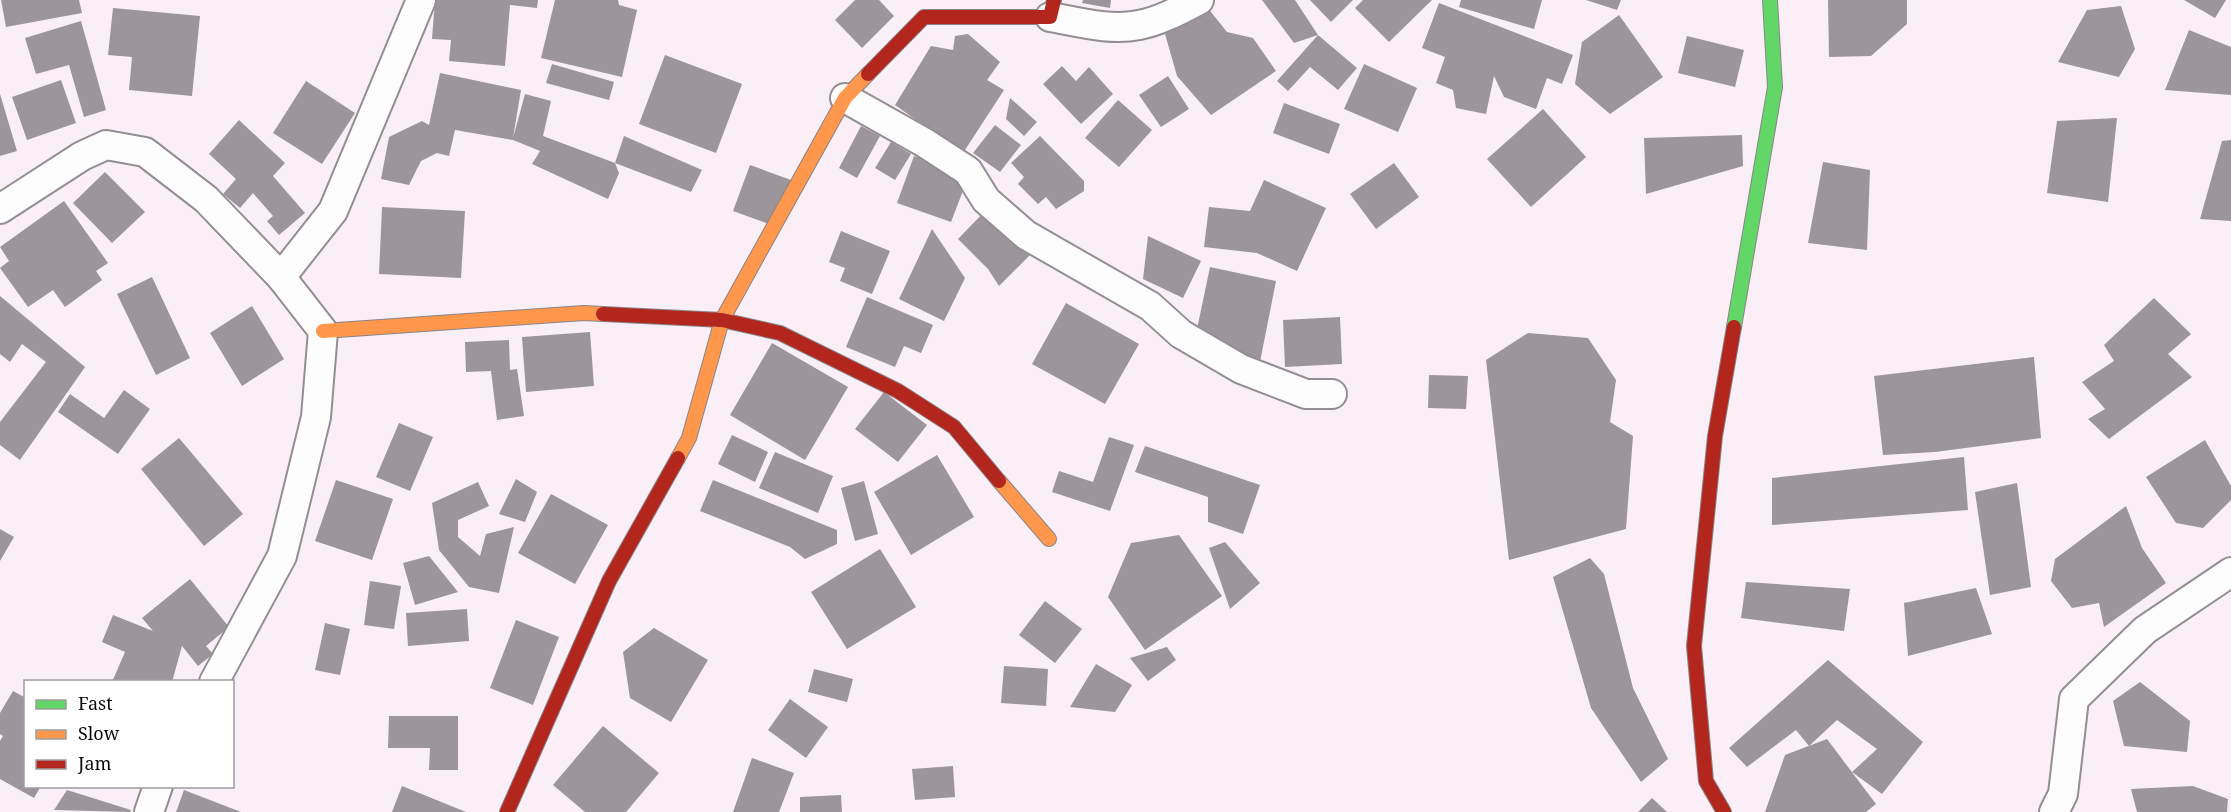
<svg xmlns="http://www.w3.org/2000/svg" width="2231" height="812" font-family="'Noto Serif',serif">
	<rect width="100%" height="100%" fill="#faeff7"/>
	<g fill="#9c959b">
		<polygon points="1,0 79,0 82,13 6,27"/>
		<polygon points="435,0 538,0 537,8 510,5 505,66 449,61 451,40 432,39"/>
		<polygon points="555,0 618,0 619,5 637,10 622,77 541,58"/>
		<polygon points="855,0 879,0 894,16 862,48 835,20"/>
		<polygon points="1083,0 1111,0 1110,8 1082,3"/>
		<polygon points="1262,0 1295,0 1318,35 1294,43"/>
		<polygon points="1310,0 1353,0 1331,22"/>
		<polygon points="1363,0 1432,0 1389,42 1355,8"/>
		<polygon points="1461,0 1542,0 1534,29 1459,7"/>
		<polygon points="1586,0 1621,0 1617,10"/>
		<polygon points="1828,0 1907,0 1907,24 1871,56 1829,57"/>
		<polygon points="2184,0 2226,0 2215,18"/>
		<polygon points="1439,3 1573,55 1562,84 1547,78 1536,109 1504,97 1494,76 1486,114 1456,108 1453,90 1436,83 1445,57 1422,48"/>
		<polygon points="2121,6 2135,49 2119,77 2058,62 2087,10"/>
		<polygon points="1207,7 1227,32 1253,38 1276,71 1211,115 1177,76 1165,34"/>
		<polygon points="113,8 200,16 192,96 129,90 132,57 108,55"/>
		<polygon points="1619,15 1663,77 1610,114 1575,84 1582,42"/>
		<polygon points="81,21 106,110 84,117 69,65 36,74 25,38"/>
		<polygon points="2189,30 2231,47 2231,95 2165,90"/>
		<polygon points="968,34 1000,62 987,80 1004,90 963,153 895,105 931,46 953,50 955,36"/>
		<polygon points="1318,35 1357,68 1338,90 1310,67 1288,91 1277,81"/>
		<polygon points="1687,36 1744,50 1735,87 1678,73"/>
		<polygon points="665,55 742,84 716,153 639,124"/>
		<polygon points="552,64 614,82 609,100 546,83"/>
		<polygon points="1364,64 1417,88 1398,132 1344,109"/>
		<polygon points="1062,66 1076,81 1089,67 1113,94 1081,124 1043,84"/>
		<polygon points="440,73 521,90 513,138 525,94 551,101 543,136 615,163 619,173 608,199 532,164 540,151 513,140 455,130 449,156 437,153 421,161 409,185 381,179 389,137 422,121 429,125"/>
		<polygon points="1168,76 1189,109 1161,127 1139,95"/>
		<polygon points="61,80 76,123 27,140 12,97"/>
		<polygon points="306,81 355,113 322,164 273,133"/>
		<polygon points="0,94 17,151 0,156"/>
		<polygon points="1010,98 1037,122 1024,136 1006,119"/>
		<polygon points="1118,100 1152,130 1119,167 1085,138"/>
		<polygon points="1284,103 1340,124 1329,154 1273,133"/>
		<polygon points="1543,109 1586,157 1531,207 1487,159"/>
		<polygon points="2117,118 2108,202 2047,193 2057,121"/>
		<polygon points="239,120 285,163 273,176 305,213 279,235 267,221 273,216 253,193 240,208 223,194 236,179 209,154"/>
		<polygon points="995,125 1021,145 1000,172 973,153"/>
		<polygon points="861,126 880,136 857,178 839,168"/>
		<polygon points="1742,135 1743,166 1646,194 1644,138"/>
		<polygon points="624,136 702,170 691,192 615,163"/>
		<polygon points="1040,136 1084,181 1084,191 1056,209 1046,197 1038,204 1018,184 1024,177 1011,163"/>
		<polygon points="2231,140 2231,221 2200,219 2222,141"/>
		<polygon points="891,142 911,154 895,180 875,168"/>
		<polygon points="914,156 969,175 951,222 897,203"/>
		<polygon points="1823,162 1870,170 1867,250 1808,243"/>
		<polygon points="1394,163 1419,197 1376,229 1350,194"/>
		<polygon points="750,165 791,180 774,226 733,211"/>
		<polygon points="105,172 145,212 112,243 73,203"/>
		<polygon points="1264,180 1326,208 1297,271 1257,253 1204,247 1209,207 1250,211"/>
		<polygon points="64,201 108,263 96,271 102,280 65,307 53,290 28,307 0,268 9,261 0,247"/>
		<polygon points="382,207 465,211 461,278 379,274"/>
		<polygon points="988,208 1033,252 999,286 988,269 958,239"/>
		<polygon points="932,229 965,278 944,321 899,299"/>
		<polygon points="841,231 890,251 872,294 840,281 845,268 829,262"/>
		<polygon points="1148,236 1201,261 1183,298 1143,279"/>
		<polygon points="1210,267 1276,281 1260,362 1197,329"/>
		<polygon points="152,277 190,358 156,375 117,294"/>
		<polygon points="0,296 85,367 20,460 0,445 0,422 46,362 22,344 10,362 0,354"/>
		<polygon points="867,297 933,325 921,353 904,346 895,367 846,347"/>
		<polygon points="2154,298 2191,334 2168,354 2192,377 2109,439 2088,419 2105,409 2082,382 2114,361 2104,345"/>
		<polygon points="1066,303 1139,344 1105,404 1032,364"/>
		<polygon points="252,306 284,359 242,386 210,333"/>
		<polygon points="1340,317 1342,364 1285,367 1283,320"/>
		<polygon points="590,332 594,386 526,392 522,337"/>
		<polygon points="1528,333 1588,338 1616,380 1610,422 1633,436 1626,529 1509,560 1486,360"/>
		<polygon points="509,340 510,370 517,369 524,416 497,420 491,371 466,372 465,342"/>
		<polygon points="772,343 848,387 805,460 730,415"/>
		<polygon points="2034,357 2041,438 1935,452 1883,455 1874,376"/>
		<polygon points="1429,375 1468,376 1466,409 1428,408"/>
		<polygon points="124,390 150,409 118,454 58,412 70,394 104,418"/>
		<polygon points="884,392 927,425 898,462 855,429"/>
		<polygon points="399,423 433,437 410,491 376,477"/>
		<polygon points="732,435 768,452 755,482 718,464"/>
		<polygon points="1109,437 1134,445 1110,511 1052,492 1059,471 1093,482"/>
		<polygon points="179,438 243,514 204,546 141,469"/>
		<polygon points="2205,440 2231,486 2231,500 2203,528 2176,523 2146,477"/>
		<polygon points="1145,446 1260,485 1243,534 1208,522 1208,497 1135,472"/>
		<polygon points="775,452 833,476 818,513 759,488"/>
		<polygon points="937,455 974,517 911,555 874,492"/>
		<polygon points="1964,457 1968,510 1772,525 1772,478"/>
		<polygon points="516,479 537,492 525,522 499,514"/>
		<polygon points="336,480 393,499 372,560 315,541"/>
		<polygon points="713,480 837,530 837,544 805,559 790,547 700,511"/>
		<polygon points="864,481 878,534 855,541 841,488"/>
		<polygon points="478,482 489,506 458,520 458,537 480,556 486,534 514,527 499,593 469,587 439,550 432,503"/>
		<polygon points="2017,483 2031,587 1990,595 1975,492"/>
		<polygon points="551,494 608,525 575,584 518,553"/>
		<polygon points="2126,506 2142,548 2166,583 2104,627 2099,603 2072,608 2051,581 2055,559"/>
		<polygon points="0,529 14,537 0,561"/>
		<polygon points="1179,535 1222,596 1145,650 1108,597 1131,543"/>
		<polygon points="1225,542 1260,583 1230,609 1209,548"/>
		<polygon points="880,549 916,607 847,649 811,592"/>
		<polygon points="429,556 458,592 415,605 403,563"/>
		<polygon points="1590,558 1604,574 1633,688 1668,759 1641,782 1591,708 1553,577"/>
		<polygon points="190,579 229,627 206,646 213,654 198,666 182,646 172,682 112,682 125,652 102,642 113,615 153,631 142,618"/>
		<polygon points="370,581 401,586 394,629 364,625"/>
		<polygon points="1746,582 1850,589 1844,631 1741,618"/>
		<polygon points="1976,588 1992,634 1908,656 1904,603"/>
		<polygon points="1045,601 1082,629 1055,663 1019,635"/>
		<polygon points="467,609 469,641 408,646 406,613"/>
		<polygon points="516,620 559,637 533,705 490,688"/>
		<polygon points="325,623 350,629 340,675 315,670"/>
		<polygon points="654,628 708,660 671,722 630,698 623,652"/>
		<polygon points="1167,647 1176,660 1148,681 1130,658"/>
		<polygon points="1828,660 1923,742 1882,794 1852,772 1877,749 1837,720 1809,746 1796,730 1747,767 1729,748"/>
		<polygon points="1096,664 1132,685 1115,712 1070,707"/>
		<polygon points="1004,666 1048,669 1046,706 1001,703"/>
		<polygon points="814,669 853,679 847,702 808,692"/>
		<polygon points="2140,682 2190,721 2187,752 2124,746 2113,701"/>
		<polygon points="13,691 26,698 26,786 41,786 34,798 0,779 0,741 3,736 0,734 0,713"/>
		<polygon points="790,699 828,727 806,758 768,730"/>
		<polygon points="389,716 458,716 458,770 429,770 430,748 388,748"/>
		<polygon points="603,726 659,773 626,812 585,812 553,785"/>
		<polygon points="1827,739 1876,804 1866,812 1765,812 1785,755"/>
		<polygon points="752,758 794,773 779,812 733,812"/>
		<polygon points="953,766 955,797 915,800 912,769"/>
		<polygon points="402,786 466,812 392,812"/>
		<polygon points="2193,786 2228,799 2227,812 2137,812 2131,789"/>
		<polygon points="67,790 131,810 130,812 54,810"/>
		<polygon points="184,790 241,812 176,812"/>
		<polygon points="841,795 842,812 800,812 800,797"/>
		<polygon points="1652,798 1667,812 1638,812"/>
	</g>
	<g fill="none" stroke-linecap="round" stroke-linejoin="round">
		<defs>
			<g id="street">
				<path d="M 1050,17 C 1079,22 1110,31 1139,25 C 1160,21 1180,10 1199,0"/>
				<polyline points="845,98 925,143 968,171 986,200 1026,235 1150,306 1181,334 1241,369 1306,394 1332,394"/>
				<polyline points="0,209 82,156 106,145 145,152 206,199 281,277 323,331 316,417 282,556 214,682"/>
				<polyline points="281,277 333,211 421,0"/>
				<polyline points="149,812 158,786"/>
				<polyline points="2054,812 2063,794 2074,699 2145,630 2231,572"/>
			</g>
			<polyline id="fast" points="1734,327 1775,87 1770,0"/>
			<g id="slow">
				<polyline points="323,331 584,313 603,314"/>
				<polyline points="678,458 689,438 722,320 845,98 868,74"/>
				<polyline points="999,481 1049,539"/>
			</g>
			<g id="jam">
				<polyline points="868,74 924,17 1050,17 1054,0"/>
				<polyline points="603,314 722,320 780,333 898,391 954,427 999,481"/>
				<polyline points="507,812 609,581 678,458"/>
				<polyline points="1724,812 1706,781 1694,646 1715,436 1734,327"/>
			</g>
		</defs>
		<use href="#street" stroke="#938e91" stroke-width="32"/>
		<use href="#fast" stroke="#898488" stroke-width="16"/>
		<use href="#slow" stroke="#898488" stroke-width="16"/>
		<use href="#jam" stroke="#898488" stroke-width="16"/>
		<use href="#street" stroke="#fefdfe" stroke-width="28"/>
		<use href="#fast" stroke="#63d668" stroke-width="14"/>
		<use href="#slow" stroke="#ff974d" stroke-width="14"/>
		<use href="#jam" stroke="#b3261e" stroke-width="14"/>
	</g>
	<rect x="24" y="680" width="210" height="108" fill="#ffffff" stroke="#9d9d9d" stroke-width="1.5"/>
	<rect x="36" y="700" width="30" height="9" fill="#63d668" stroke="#9d9d9d" stroke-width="1.5"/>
	<text x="78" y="710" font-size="18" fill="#0b0b0b">Fast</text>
	<rect x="36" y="730" width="30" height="9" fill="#ff974d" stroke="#9d9d9d" stroke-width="1.5"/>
	<text x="78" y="740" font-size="18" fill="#0b0b0b">Slow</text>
	<rect x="36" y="760" width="30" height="9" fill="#b3261e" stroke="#9d9d9d" stroke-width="1.5"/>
	<text x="78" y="770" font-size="18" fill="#0b0b0b">Jam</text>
</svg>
